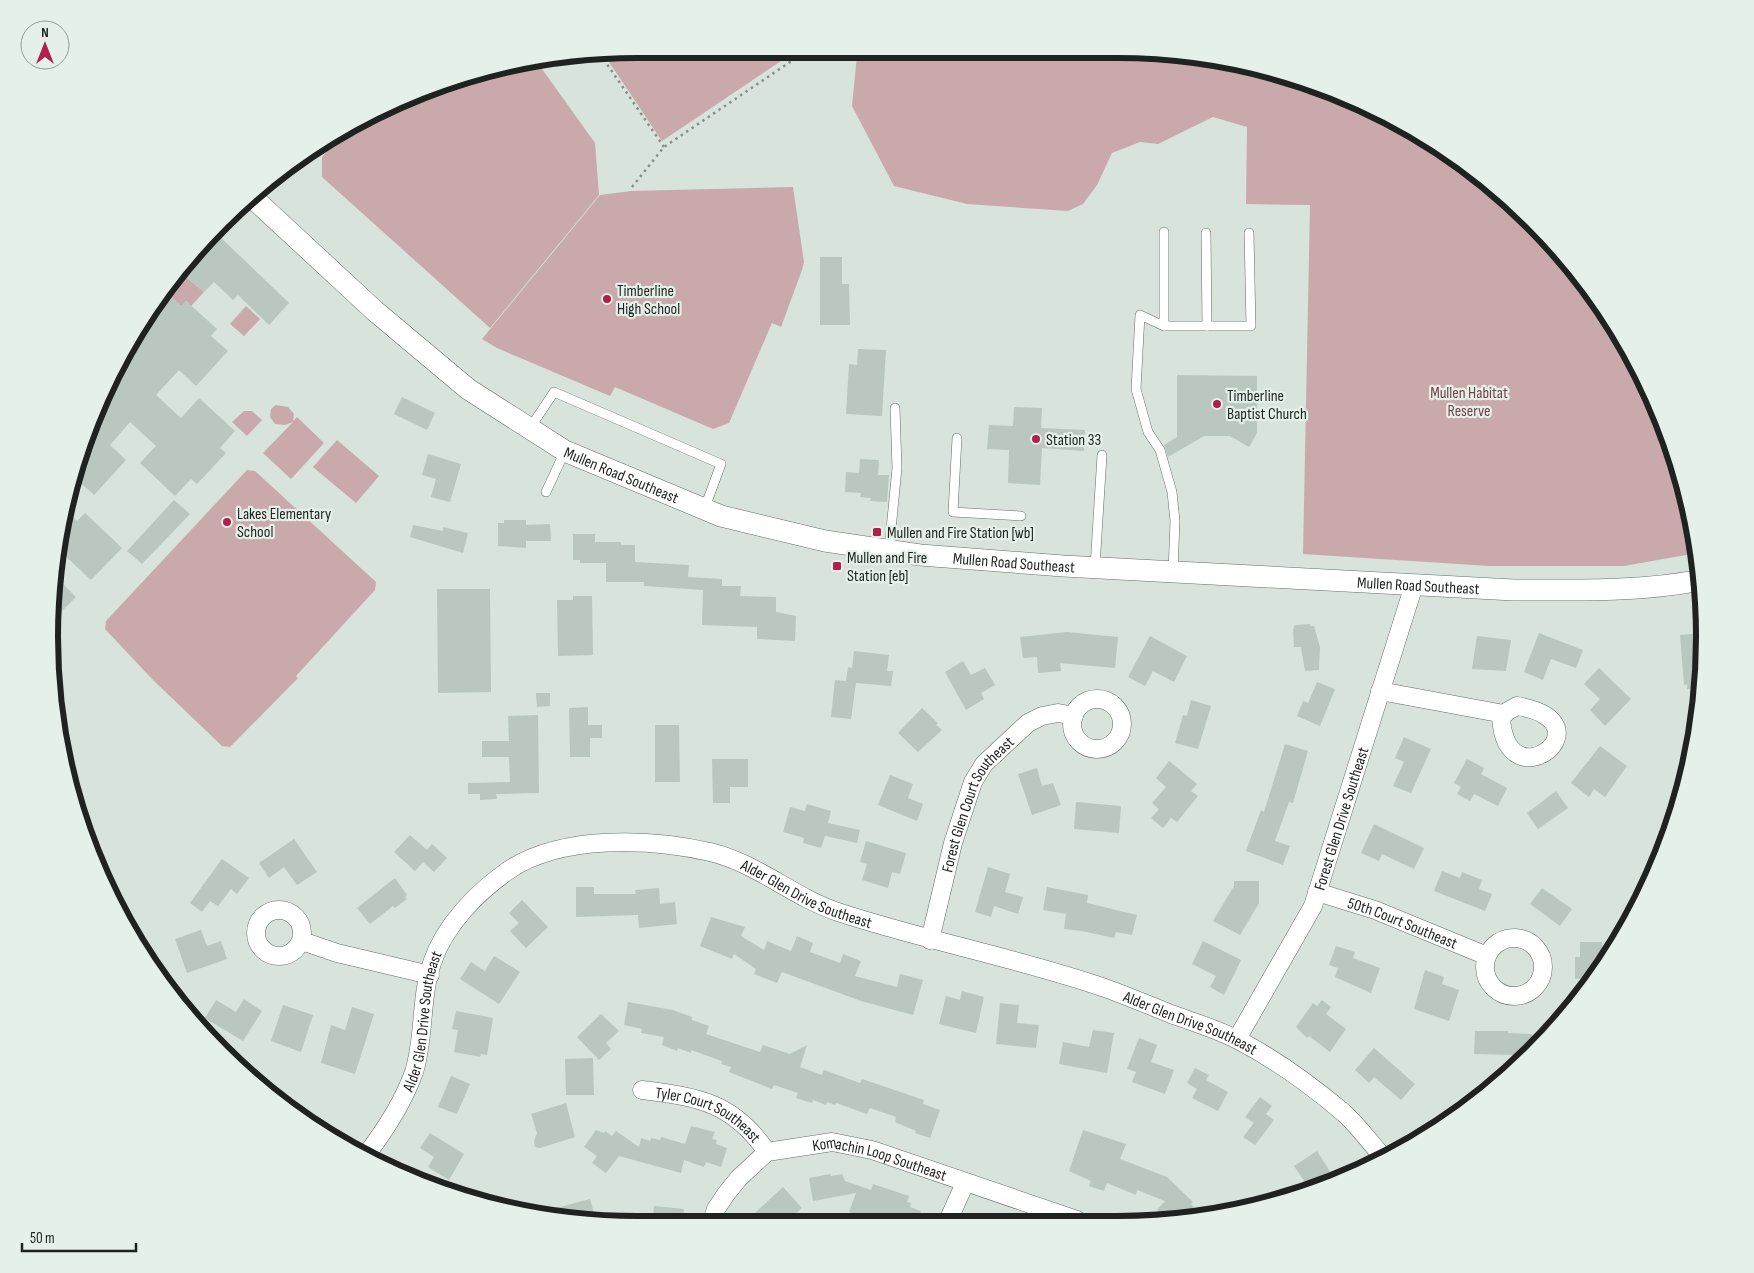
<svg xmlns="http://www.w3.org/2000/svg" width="1754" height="1273" font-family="'Sofia Sans Condensed',sans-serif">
	<rect width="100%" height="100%" fill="#d7e3db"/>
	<g fill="#caa9ad">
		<polygon points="637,49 781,49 787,57 662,141 603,53"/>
		<polygon points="854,49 1118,49 1269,69 1343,94 1444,148 1505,195 1584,278 1645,376 1685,484 1697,553 1624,566 1489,566 1303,554 1310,205 1246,204 1247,127 1213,117 1158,144 1140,142 1112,153 1097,185 1083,204 1068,211 967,204 894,186 852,106 857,55"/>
		<polygon points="537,62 595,143 599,195 490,328 322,177 322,157 350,126 411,94 484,69"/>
		<polygon points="793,187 804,262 802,270 781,327 772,323 729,423 713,429 615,387 610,396 497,348 482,339 600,195 631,191"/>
		<polygon points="186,277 204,292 191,306 186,301 181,306 168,294"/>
		<polygon points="246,306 260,319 244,336 230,324"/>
		<polygon points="276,405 288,407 294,414 293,421 297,417 324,443 291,479 263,453 293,422 285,425 275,424 270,417 271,409"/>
		<polygon points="244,411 252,411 262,420 247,436 232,422"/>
		<polygon points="337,440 379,476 356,503 313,467"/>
		<polygon points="247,470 255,471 376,582 375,590 296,676 298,678 230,747 222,746 153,680 105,629 106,621"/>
	</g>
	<g fill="#bac7bf">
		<polygon points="211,234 213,236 217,234 289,303 269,325 238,295 233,300 214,282 204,292 184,275 183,266 195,249"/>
		<polygon points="820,257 842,257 842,284 849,284 850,325 820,325"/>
		<polygon points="166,292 181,306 186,301 217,329 211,336 228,351 196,386 179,370 156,395 181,418 199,398 235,431 220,448 226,453 197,484 191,479 175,496 140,463 156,446 130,422 110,445 126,460 94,495 72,475 109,377"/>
		<polygon points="858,349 886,350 882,416 846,414 849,364 857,365"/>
		<polygon points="1177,375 1257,376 1257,433 1249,447 1230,436 1204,436 1168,457 1164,445 1177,437"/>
		<polygon points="402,397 435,413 427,430 394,414"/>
		<polygon points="1014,407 1042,408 1041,428 1085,430 1084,451 1042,448 1040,485 1008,483 1009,450 987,449 989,425 1013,426"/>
		<polygon points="428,454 461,464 450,502 431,497 436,479 422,475"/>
		<polygon points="860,459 879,460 878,475 889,475 887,502 870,501 871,498 860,497 861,493 845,492 846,472 859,473"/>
		<polygon points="174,500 190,514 142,564 127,551"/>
		<polygon points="64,508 77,521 85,513 122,548 91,580 56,547"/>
		<polygon points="504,520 526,520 526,525 550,524 551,541 526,541 526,548 498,546 498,523 504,523"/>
		<polygon points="413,525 443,531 443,527 468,533 463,553 410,537"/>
		<polygon points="573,534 595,534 595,542 621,542 621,545 635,545 635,562 689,565 688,577 722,579 722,586 741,586 740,596 776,597 776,612 796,616 795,641 757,639 757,627 702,625 703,590 644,586 644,582 606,582 606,563 580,563 580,560 573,560"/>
		<polygon points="54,575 76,597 61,612 54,605"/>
		<polygon points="437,589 490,589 491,692 438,693"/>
		<polygon points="573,596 592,596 593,655 558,656 557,600 573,600"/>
		<polygon points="1310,624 1310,626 1314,626 1320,647 1319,670 1305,671 1301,647 1294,647 1293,629 1295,625"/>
		<polygon points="1067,632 1118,637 1115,668 1060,663 1061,671 1038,673 1037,657 1023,658 1020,637"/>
		<polygon points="1539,633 1583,650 1576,668 1551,659 1543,680 1524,672"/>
		<polygon points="1703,633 1701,688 1687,689 1687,684 1684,685 1680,635"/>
		<polygon points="1150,636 1187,656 1174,682 1153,671 1145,686 1128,677"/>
		<polygon points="1477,636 1511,640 1506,671 1472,669"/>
		<polygon points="854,651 889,655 887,671 893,671 891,686 856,683 851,719 831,717 835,680 846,681 848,667 852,668"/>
		<polygon points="963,661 971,675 985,668 995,685 981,693 984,699 966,710 945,672"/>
		<polygon points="1599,668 1631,699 1605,726 1590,710 1600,699 1584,684"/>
		<polygon points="1317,682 1335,689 1320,726 1297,716 1303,701 1308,703"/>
		<polygon points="536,693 550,693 550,706 537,707"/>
		<polygon points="1191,700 1211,706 1198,749 1175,743 1183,715 1187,716"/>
		<polygon points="588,707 588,725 602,725 602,738 590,738 590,757 570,757 569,708"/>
		<polygon points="922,708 938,723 936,725 942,730 918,752 898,733"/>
		<polygon points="538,715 539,793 496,794 497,799 480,800 480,794 468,794 468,783 510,782 509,757 482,757 482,741 509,741 508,716"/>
		<polygon points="655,725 679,725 680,782 655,782"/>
		<polygon points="1404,737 1431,749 1411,793 1393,786 1404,762 1395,758"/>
		<polygon points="1285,744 1308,751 1293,803 1289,802 1275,841 1290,846 1283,865 1246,851 1261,810 1264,812"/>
		<polygon points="1600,746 1627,766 1605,797 1594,789 1589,797 1571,783"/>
		<polygon points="712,759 748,759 748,787 730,787 730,803 713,803"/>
		<polygon points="1467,759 1484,768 1481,774 1507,788 1498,806 1474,794 1470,801 1457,794 1461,787 1454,783"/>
		<polygon points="1169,761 1197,784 1191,791 1198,796 1177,822 1171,818 1163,828 1151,818 1159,809 1152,803 1166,787 1156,778"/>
		<polygon points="1037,768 1042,786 1053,783 1061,805 1032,815 1018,774"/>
		<polygon points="890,775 913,784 908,798 923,804 917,821 878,805"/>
		<polygon points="1556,791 1568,808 1538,829 1527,813"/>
		<polygon points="1076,802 1121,806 1119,833 1074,829"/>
		<polygon points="807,804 831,811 828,823 860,830 857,843 825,836 821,848 803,843 804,838 783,832 790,807 805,811"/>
		<polygon points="1374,824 1424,848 1414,869 1382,854 1379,861 1361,853"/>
		<polygon points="410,835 427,850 432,844 447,858 434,872 423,862 415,871 394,852"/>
		<polygon points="294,839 317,872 297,885 284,867 269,878 259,863"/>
		<polygon points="866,841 906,853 900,874 892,872 888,888 862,880 867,864 860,862"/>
		<polygon points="222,859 249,878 237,894 231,889 218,906 210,901 202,912 190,903"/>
		<polygon points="988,867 1010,874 1005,892 1023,897 1018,914 994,906 991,917 975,912"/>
		<polygon points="1442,871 1460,878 1462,872 1482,880 1479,889 1492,894 1485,911 1434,891"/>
		<polygon points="395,878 407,895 405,897 407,899 395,908 393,906 370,924 357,908"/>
		<polygon points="1234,881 1259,881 1259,903 1240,935 1213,921 1234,886"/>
		<polygon points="576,887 594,887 594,894 636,894 635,890 659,888 660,904 675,902 677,924 639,928 638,915 576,917"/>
		<polygon points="1047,887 1088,895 1087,903 1137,915 1132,935 1116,932 1114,938 1082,931 1064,929 1066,914 1043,910"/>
		<polygon points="1542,888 1572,909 1560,926 1530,904"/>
		<polygon points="522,900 548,927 526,948 510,931 519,923 509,913"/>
		<polygon points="711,917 745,927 741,936 764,950 767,941 791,951 797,936 813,943 810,952 840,963 843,954 861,961 855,976 897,987 900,974 923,980 913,1015 861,1001 782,972 777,983 754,974 756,969 734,954 732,959 700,946"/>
		<polygon points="201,930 207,946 221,941 227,959 187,973 175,939"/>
		<polygon points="1203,941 1241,960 1224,995 1210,987 1216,976 1192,964"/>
		<polygon points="1580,942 1602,942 1603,964 1592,978 1575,979 1575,957 1580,957"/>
		<polygon points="1336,946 1355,952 1353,958 1380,968 1371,993 1335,977 1338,968 1329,965"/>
		<polygon points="494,956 520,972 499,1004 460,979 471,962 485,971"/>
		<polygon points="1425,970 1444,977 1442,984 1459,990 1449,1021 1414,1009"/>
		<polygon points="962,991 984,997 976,1033 939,1024 946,996 960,1000"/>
		<polygon points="244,999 262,1011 243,1041 205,1018 216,1000 236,1012"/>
		<polygon points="1322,1000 1331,1007 1326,1014 1346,1029 1330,1052 1309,1036 1307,1038 1296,1027 1313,1003 1317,1006"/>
		<polygon points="628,1002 673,1010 692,1017 692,1020 709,1026 706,1034 760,1052 763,1045 790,1054 807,1045 800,1067 822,1075 824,1070 860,1083 862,1079 924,1100 923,1104 940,1110 930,1138 915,1133 916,1131 895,1122 896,1117 870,1108 867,1114 836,1103 835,1105 827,1102 826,1105 813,1100 812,1103 796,1098 798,1093 774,1085 772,1089 729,1072 731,1067 721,1064 722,1061 691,1050 691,1053 678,1048 677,1051 662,1045 664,1037 641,1033 642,1029 624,1025"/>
		<polygon points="1000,1003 1019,1005 1017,1023 1039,1025 1036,1048 996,1044"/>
		<polygon points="283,1005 313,1015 301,1052 271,1041"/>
		<polygon points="352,1007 374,1014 355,1074 321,1063 331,1025 345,1030"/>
		<polygon points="456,1011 493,1018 487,1055 481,1054 480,1057 454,1052 458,1030 452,1029"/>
		<polygon points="601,1014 619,1031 606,1043 611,1049 599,1060 577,1037"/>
		<polygon points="1093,1030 1114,1033 1107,1073 1059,1064 1063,1042 1089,1047"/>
		<polygon points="1475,1031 1508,1031 1508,1033 1532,1034 1532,1050 1513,1067 1514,1055 1474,1054"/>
		<polygon points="1139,1038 1157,1045 1151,1062 1174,1070 1165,1094 1132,1082 1136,1072 1127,1069"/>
		<polygon points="1374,1048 1415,1084 1401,1100 1374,1077 1369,1083 1355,1070"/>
		<polygon points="593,1058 594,1095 566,1095 565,1059"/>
		<polygon points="1195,1068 1209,1075 1206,1080 1228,1092 1218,1111 1192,1098 1197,1089 1187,1083"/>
		<polygon points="451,1076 470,1084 457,1114 438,1107"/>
		<polygon points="1260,1097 1272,1106 1266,1114 1274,1120 1255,1145 1243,1137 1254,1123 1245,1117"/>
		<polygon points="566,1103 575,1137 540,1148 535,1147 534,1141 537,1133 531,1114"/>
		<polygon points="691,1126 715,1132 712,1139 717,1140 716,1144 727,1148 721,1167 706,1162 704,1167 684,1160 681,1173 619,1156 606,1173 592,1163 597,1156 584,1147 596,1130 604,1133 605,1131 612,1136 616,1131 639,1147 641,1138 650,1141 651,1138 660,1140 661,1137 685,1144"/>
		<polygon points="1083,1130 1126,1144 1120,1159 1167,1177 1193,1202 1191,1204 1204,1217 1194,1219 1167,1219 1157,1210 1165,1201 1137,1190 1136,1195 1107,1183 1104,1191 1089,1186 1091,1181 1069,1171"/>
		<polygon points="430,1133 464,1154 449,1180 428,1167 434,1157 420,1148"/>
		<polygon points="1317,1151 1336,1181 1309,1188 1294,1166"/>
		<polygon points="830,1174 831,1176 842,1174 845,1181 871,1190 873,1184 909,1196 907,1202 911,1203 910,1207 921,1211 917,1221 891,1221 878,1217 876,1221 849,1212 856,1193 813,1201 809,1178"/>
		<polygon points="783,1187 802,1208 787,1222 750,1222 756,1212"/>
		<polygon points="590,1199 597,1223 538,1213"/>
		<polygon points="654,1206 684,1209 683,1222 652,1223"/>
	</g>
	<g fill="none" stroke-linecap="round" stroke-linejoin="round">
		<defs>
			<g id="service">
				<polyline points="1164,232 1164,326"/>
				<polyline points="1206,233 1207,326"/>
				<polyline points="530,428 554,392 721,464 704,510"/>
				<polyline points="957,438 953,512 1021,516"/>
				<polyline points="546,492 565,451"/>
				<polyline points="889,550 897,468 895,408"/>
				<polyline points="1095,567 1102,455"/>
				<polyline points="1173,572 1175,521 1172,492 1160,450 1148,432 1136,389 1140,315 1164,326 1251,326 1249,233"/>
			</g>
			<g id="minor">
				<polyline points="1380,691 1504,714"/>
				<circle cx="1097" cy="724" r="25"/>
				<path d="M 1517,706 C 1613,722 1506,806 1501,717 L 1508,711 Z"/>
				<path id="s1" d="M 1317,892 L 1375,910 L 1487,956"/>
				<circle cx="279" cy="933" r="23"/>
				<circle cx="1514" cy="967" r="29"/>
				<path id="s2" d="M 930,940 L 953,843 L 973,782 L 984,764 L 1028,723 L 1042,716 L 1058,713 L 1074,716"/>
				<polyline points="302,941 337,953 430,975"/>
				<path id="s3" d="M 1237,1039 L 1313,906 L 1414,585"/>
				<path id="s4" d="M 642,1090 C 698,1097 733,1102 767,1152"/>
				<path id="s5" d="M 366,1155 C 386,1129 403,1103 414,1072 C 425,1037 420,998 432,963 C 444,926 477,892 509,870 C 561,835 650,838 710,852 C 757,863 793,897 838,912 C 926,941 1018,958 1105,988 C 1127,996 1149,1005 1171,1014 C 1193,1022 1217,1029 1238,1040 C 1275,1059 1312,1086 1344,1113 C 1358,1126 1370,1142 1382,1156"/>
				<polyline points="948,1221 965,1183"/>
				<path id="s6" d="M 712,1222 L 716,1209 L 726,1194 L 739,1178 L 767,1152 L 832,1142 L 872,1150 L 1077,1220"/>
			</g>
			<g id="tertiary">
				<path id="s7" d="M 253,198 L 375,311 L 468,389 L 565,451 L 721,516 L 825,541 L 920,555 L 1063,566 L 1514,590 C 1576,590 1640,592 1701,580"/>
			</g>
		</defs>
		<use href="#service" stroke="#636e67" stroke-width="10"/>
		<use href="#minor" stroke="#636e67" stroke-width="19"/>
		<use href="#tertiary" stroke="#636e67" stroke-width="22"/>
		<g stroke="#87908a" stroke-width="2.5" stroke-dasharray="2.5 4" stroke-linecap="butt">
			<polyline points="600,54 664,147"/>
			<polyline points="632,187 664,147 793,60 786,49"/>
		</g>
		<use href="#service" stroke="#fff" stroke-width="9"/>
		<use href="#minor" stroke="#fff" stroke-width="18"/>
		<use href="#tertiary" stroke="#fff" stroke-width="21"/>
	</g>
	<g fill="#b11f4c" stroke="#e4f0e8" stroke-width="2">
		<circle cx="607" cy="299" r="5"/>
		<circle cx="1217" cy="404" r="5"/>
		<circle cx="1036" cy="439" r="5"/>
		<circle cx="227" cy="522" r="5"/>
		<rect x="872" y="527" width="10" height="10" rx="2.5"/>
		<rect x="832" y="561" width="10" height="10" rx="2.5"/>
	</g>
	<g text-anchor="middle" stroke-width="4.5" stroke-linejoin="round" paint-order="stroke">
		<g font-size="16" fill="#1e2320" stroke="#e4f0e8" text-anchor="start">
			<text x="617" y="296">Timberline<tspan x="617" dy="18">High School</tspan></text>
			<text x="1227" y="401">Timberline<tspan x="1227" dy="18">Baptist Church</tspan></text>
			<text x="1046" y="445">Station 33</text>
			<text x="237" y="519">Lakes Elementary<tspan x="237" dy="18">School</tspan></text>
			<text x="887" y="538">Mullen and Fire Station [wb]</text>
			<text x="847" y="563">Mullen and Fire<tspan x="847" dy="18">Station [eb]</tspan></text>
		</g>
		<g font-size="16" fill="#764049" stroke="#e4f0e8">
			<text x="1469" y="398">Mullen Habitat<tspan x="1469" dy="18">Reserve</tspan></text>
		</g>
		<g font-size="16" fill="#1e2320" stroke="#e4f0e8">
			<text dy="6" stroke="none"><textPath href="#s7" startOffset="464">Mullen Road Southeast</textPath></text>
			<text dy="6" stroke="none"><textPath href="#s7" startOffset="869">Mullen Road Southeast</textPath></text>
			<text dy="6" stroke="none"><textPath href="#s7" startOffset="1274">Mullen Road Southeast</textPath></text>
			<text dy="6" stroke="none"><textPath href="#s2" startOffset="146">Forest Glen Court Southeast</textPath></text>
			<text dy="6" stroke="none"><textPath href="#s3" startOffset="245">Forest Glen Drive Southeast</textPath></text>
			<text dy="6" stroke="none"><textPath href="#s5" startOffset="642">Alder Glen Drive Southeast</textPath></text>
			<text dy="6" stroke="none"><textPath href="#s1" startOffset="91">50th Court Southeast</textPath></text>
			<text dy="6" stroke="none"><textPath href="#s5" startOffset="148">Alder Glen Drive Southeast</textPath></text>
			<text dy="6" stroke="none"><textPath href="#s5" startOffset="1048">Alder Glen Drive Southeast</textPath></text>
			<text dy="6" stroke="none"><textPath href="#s4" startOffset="72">Tyler Court Southeast</textPath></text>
			<text dy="6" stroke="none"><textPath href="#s6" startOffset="206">Komachin Loop Southeast</textPath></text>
		</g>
	</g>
	<path d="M0 0H1754V1273H0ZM637 58H1117A579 579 0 0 1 1696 637V637A579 579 0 0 1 1117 1216H637A579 579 0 0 1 58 637V637A579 579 0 0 1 637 58Z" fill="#e4f0e8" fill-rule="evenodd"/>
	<path fill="none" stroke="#1e2320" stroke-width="6" d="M637 58H1117A579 579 0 0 1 1696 637V637A579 579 0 0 1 1117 1216H637A579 579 0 0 1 58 637V637A579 579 0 0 1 637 58Z"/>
	<g transform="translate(45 45)"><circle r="24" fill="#e4f0e8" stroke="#959e98"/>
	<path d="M0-4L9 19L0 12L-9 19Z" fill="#b11f4c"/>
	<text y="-8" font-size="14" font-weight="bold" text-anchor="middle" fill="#1e2320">N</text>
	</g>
	<path d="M22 1243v8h114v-8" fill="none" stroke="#1e2320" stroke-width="2.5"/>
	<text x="30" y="1243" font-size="15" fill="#1e2320" stroke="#e4f0e8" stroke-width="4" paint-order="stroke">50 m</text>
</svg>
